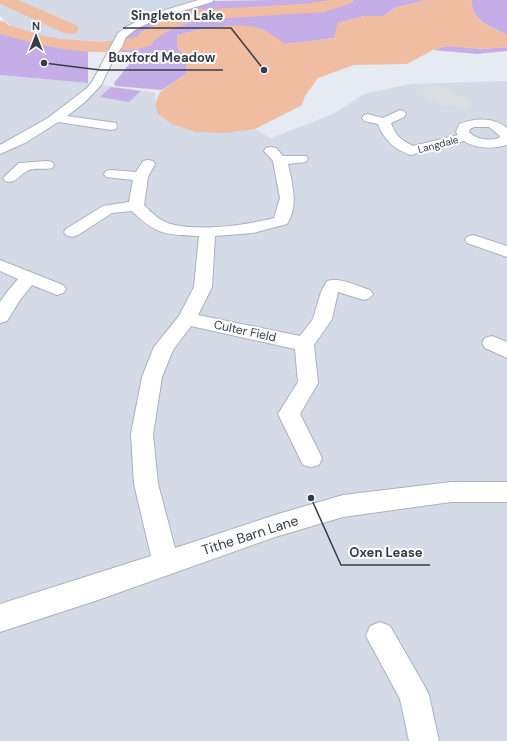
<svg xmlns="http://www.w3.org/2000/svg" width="507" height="741" font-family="'DM Sans',sans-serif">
	<rect width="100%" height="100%" fill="#e6ebf3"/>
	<g fill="#d4dbe7">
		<polygon points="0,0 129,0 153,13 119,30 113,45 55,42 16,30 0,16"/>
		<polygon points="0,75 88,83 156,93 155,104 226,133 255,129 271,138 333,114 364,94 410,84 507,81 507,741 0,741"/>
	</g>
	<polygon fill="#d0d9ec" points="128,0 194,0 153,13"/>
	<g fill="#c5aee8">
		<polygon points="273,0 422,0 422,1 395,8 384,16 364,16 338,23 335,38 285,44 262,29 206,28 178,35 177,47 187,58 186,74 162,90 115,86 114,83 139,52 120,52 128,32 156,18 215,1"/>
		<path d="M 472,0 L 507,0 L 507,35 C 492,27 470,21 472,0 Z"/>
		<polygon points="0,32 9,33 37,44 88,50 88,83 0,75"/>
		<polygon points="447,46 484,49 507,47 507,51 477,54 433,50"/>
		<polygon points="111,87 141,91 129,102 100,97"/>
	</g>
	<polygon fill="#dbdee1" points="431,86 444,88 476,103 461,108 452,104 445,106 414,91"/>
	<path fill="#f0bda2" d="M 422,0 L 472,0 C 470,21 491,27 507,35 L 507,47 L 484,49 L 447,46 L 433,50 L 407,64 L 354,65 L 318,78 L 305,96 L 302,105 L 255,129 L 226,133 L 196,132 L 172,124 L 158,114 L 155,104 L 160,92 L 186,74 L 187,58 L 177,47 L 177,35 C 203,29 235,20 261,29 C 270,32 278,40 285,44 L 334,38 L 338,23 L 364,16 L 384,16 L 395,8 L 422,1 Z"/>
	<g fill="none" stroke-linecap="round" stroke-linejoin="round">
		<g fill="#f0bda2" fill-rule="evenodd">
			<polygon points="0,0 18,0 76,25 79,29 76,33 70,34 64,33 0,4"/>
			<path d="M 330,0 L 354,0 L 352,3 L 324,12 L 196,20 C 180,26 160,32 150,46 C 98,59 51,49 0,34 L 0,21 L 6,22 L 8,25 L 44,36 L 61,39 L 103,42 L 137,37 L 141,32 L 166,19 L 193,10 L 303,4 Z"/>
		</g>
		<defs>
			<g id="minor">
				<polygon points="198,0 214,0 212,2 156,19 135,30 126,37 122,47 115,56 101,85 85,102 67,116 116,123 117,126 116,129 111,130 58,122 27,142 0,154 0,145 48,118 87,88 92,82 118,33 128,26 149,15"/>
				<path d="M 400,110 L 404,111 L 406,114 L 404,117 L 391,123 C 395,135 402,141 413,146 L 458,135 L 456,132 L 459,124 C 475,118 493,117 507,128 L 507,145 C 492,149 477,149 464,141 L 411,155 C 396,151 383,139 378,124 L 364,121 L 362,118 L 364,115 L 368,114 L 383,118 ZM 474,127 L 489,127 L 500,136 L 499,138 C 488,141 477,140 469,132 L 470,129 Z"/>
				<path d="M 271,147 L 276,148 L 283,156 L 306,156 L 308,159 L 306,162 L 288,164 C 292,183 299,206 287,224 L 253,233 L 215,236 L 212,287 L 198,315 L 300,336 L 313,319 L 321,292 L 327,281 C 340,277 357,286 370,290 L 373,294 L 370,298 L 364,300 L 338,292 L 332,319 L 314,345 L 318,383 L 300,414 L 322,458 L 319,465 L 311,467 L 303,465 L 278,414 L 298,382 L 295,349 L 191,326 L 173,350 L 162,377 L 153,434 L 158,484 L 175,548 L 275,515 L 343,495 L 451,482 L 507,482 L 507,502 L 451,502 L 343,517 L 275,537 L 98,600 L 0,632 L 0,604 L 151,556 L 134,484 L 131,434 L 142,377 L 154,347 L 179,316 L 194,287 L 199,236 C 167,235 156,235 132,211 L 112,213 L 78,235 L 72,237 L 66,235 L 64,232 L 66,229 L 103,206 L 129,202 L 133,180 L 106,177 L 104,174 L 106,171 L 111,170 L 136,172 L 143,161 L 148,160 L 153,161 L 155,164 L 148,177 L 144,205 C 153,214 162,223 175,225 C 203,231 246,225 274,218 L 280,198 L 273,161 L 264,151 L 266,148 Z"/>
				<path d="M 47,161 L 52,162 L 54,165 L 52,168 C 45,170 33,167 27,171 C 18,176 16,184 5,181 L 3,178 L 19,163 Z"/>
				<polygon points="473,235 507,246 507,257 467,243 465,240 467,237"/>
				<polygon points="0,260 63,285 66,289 63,293 57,295 32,285 20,300 7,321 0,323 0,302 7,292 18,279 0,271"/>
				<polygon points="492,336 507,342 507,358 485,348 482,343 485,338"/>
				<polygon points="380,622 390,626 424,685 429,695 439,741 409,741 400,699 366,636 370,626"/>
			</g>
		</defs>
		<use href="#minor" stroke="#a8b1be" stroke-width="2"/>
		<use href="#minor" fill="#fff" fill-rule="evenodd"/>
	</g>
	<g text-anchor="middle" stroke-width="4" stroke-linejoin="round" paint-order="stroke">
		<g font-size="10" fill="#353d46" stroke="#fff">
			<text transform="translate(438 144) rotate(-15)" y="4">Langdale</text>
		</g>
		<g font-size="12" fill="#353d46" stroke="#fff">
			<text transform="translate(245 331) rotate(12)" y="4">Culter Field</text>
		</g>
		<g font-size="14" fill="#353d46" stroke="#fff">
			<text transform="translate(250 535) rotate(-18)" y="5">Tithe Barn Lane</text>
		</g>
	</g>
	<path fill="none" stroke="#353d46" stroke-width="1.5" d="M264 70L231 28H123M44 63L100 70H223M311 498L341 565H430"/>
	<g fill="#353d46" stroke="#fff" stroke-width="1.5">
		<circle cx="264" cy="70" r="4"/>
		<circle cx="44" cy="63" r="4"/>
		<circle cx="311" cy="498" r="4"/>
	</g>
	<g font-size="13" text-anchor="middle" font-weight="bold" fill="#353d46" stroke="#fff" stroke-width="4" stroke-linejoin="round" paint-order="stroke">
		<text x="177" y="20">Singleton Lake</text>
		<text x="162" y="62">Buxford Meadow</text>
		<text x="386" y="557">Oxen Lease</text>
	</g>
	<g transform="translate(36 36)" stroke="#ffffff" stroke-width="3" paint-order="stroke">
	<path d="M0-3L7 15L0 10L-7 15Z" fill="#353d46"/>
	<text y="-6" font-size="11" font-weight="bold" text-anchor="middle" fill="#353d46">N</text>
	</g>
</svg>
